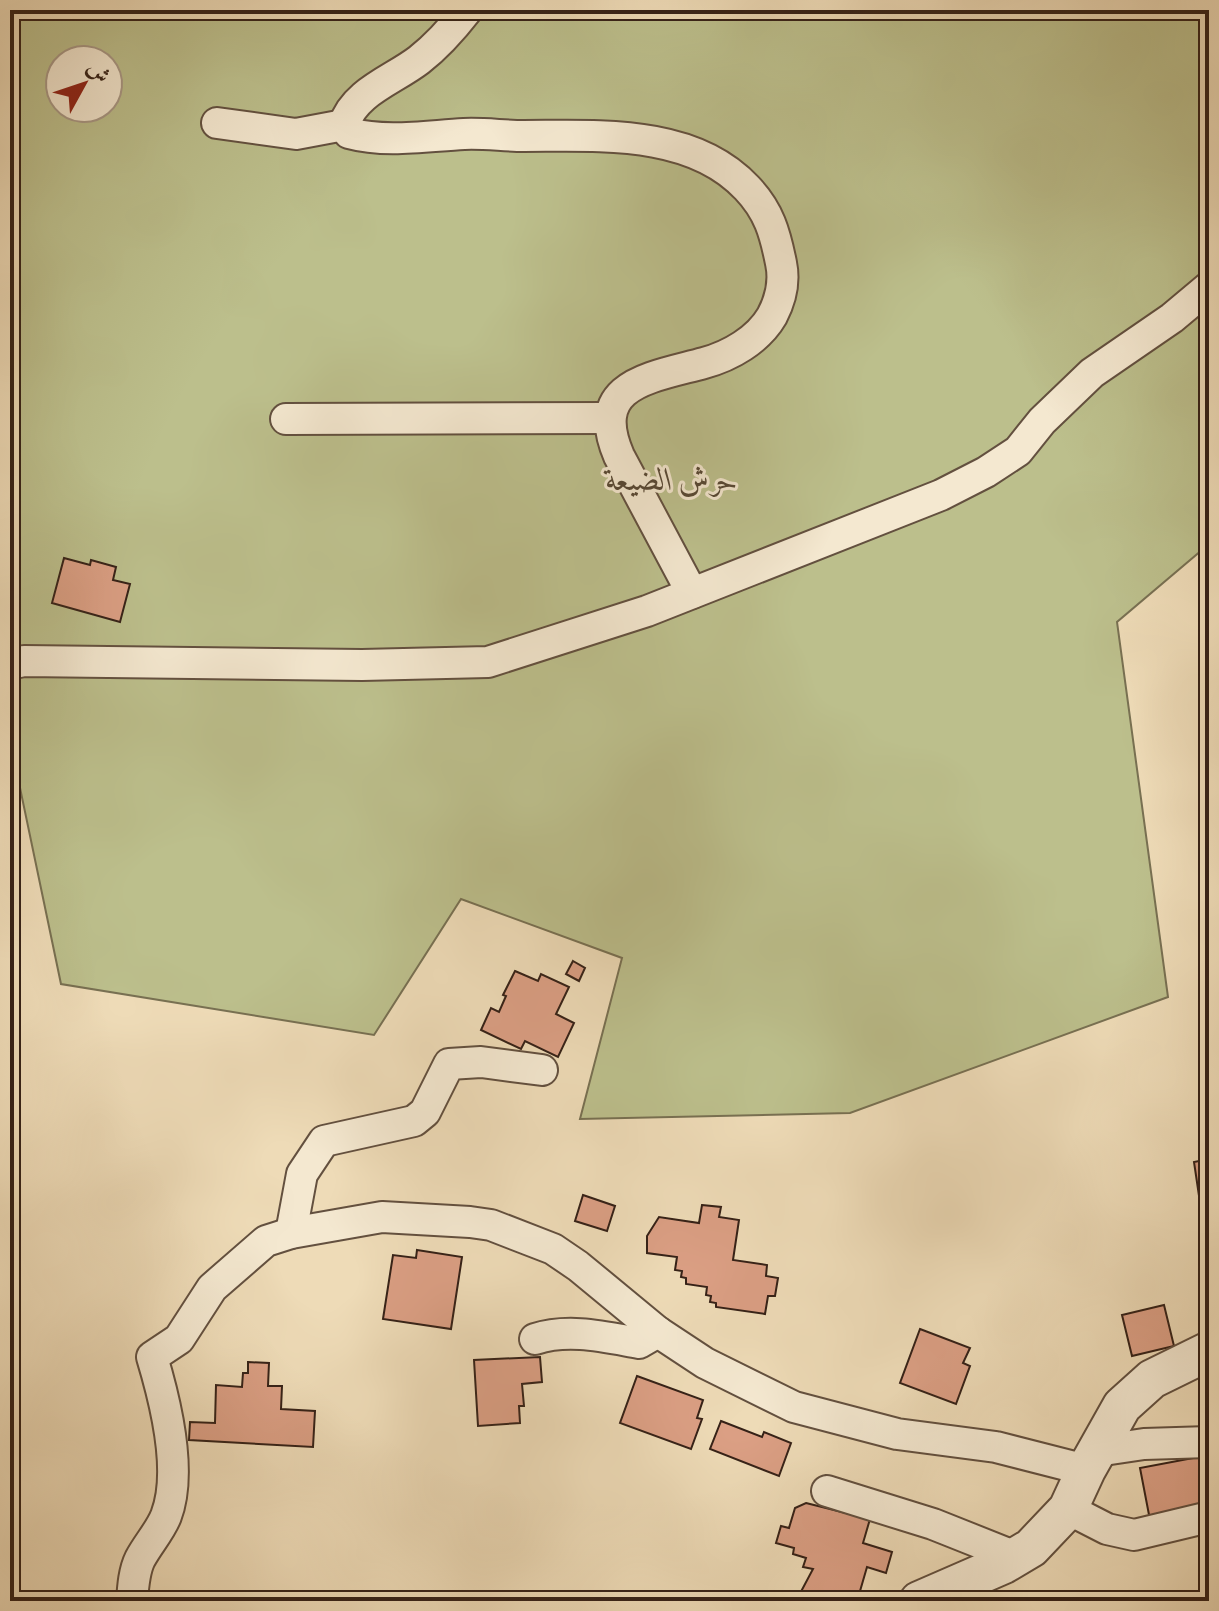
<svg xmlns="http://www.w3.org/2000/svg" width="1219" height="1611" font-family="Alegreya,Amiri,serif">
	<rect width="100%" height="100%" fill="#eedbb7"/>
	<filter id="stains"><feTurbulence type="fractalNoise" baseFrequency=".0025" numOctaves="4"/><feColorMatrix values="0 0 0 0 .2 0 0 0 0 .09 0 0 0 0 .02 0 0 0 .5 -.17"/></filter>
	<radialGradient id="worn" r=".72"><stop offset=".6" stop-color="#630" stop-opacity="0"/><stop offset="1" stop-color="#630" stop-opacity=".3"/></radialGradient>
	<path fill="#bcbf8c" stroke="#787052" stroke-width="2" fill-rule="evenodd" d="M 10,10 L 1209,10 L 1209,544 L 1117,622 L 1168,997 L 850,1113 L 580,1119 L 622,958 L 461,899 L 374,1035 L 61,984 L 10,740 ZM 60,60 L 108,60 L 108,108 L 60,108 Z"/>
	<g fill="#db9f84" stroke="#352117" stroke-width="2">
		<polygon points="64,558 90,565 91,560 116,567 113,580 130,584 120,622 52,603"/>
		<polygon points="573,961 585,968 579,981 566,974"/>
		<polygon points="515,971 538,981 541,974 569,987 556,1014 574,1023 558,1057 525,1041 521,1049 481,1030 491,1008 499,1012 506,996 503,995"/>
		<polygon points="1209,1159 1209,1215 1202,1216 1194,1162"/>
		<polygon points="583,1195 615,1206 607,1231 575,1221"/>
		<polygon points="702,1205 721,1207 719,1217 739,1220 733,1260 767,1265 766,1276 778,1278 775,1296 768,1296 765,1314 716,1307 716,1303 710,1302 711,1296 706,1295 707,1287 686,1284 686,1278 681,1277 682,1271 675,1270 677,1257 647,1253 647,1236 659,1217 699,1223"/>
		<polygon points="417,1250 462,1257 451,1329 383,1319 393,1255 416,1258"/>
		<polygon points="1164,1305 1174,1346 1132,1356 1122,1315"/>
		<polygon points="920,1329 970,1348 963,1363 970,1366 956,1404 900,1383"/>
		<polygon points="540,1357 542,1382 522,1384 524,1406 519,1406 520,1423 478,1426 474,1360"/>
		<polygon points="248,1362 269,1363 268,1386 282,1386 281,1409 315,1411 313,1447 189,1440 190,1422 215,1423 216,1385 242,1387 243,1373 248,1373"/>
		<polygon points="637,1376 703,1400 697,1418 702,1419 691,1449 620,1423"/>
		<polygon points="721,1421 762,1437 764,1432 791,1443 779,1476 710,1449"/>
		<polygon points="1209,1455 1209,1509 1150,1520 1140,1468"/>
		<polygon points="806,1503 870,1519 863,1543 892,1552 886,1573 867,1567 858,1598 848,1596 846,1601 796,1601 813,1569 803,1567 806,1558 793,1554 794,1548 776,1543 781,1526 789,1528 795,1508"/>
	</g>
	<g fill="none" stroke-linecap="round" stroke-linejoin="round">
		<defs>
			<g id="minor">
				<path d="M 467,10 C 453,28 437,46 419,60 C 393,80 354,92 344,125 L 349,133 C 386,143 426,136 464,134 C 484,133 504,136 524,136 C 599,136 692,129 747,188 C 769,211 775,233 781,263 C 785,282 781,299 772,316 C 758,340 730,356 704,363 C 649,378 588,384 619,456 L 692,593"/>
				<polyline points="217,123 296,134 344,125"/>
				<polyline points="286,419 609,418"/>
				<polyline points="10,664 24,661 362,665 488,662 647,611 941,495 986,472 1018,451 1042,421 1092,373 1172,318 1209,287"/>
				<polyline points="291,1233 302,1174 324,1141 414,1121 425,1112 449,1064 481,1062 542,1070"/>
				<path d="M 535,1339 C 569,1328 605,1337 639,1343 L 658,1332"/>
				<polyline points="1097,1451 1144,1444 1209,1442"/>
				<polyline points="827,1491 933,1524 1016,1557"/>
				<polyline points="1068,1509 1107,1529 1134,1535 1209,1517"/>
				<polyline points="947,1590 980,1601"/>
				<path d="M 132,1601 C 133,1587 134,1571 140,1559 C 148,1544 160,1531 166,1516 C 183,1472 165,1400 152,1357 L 179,1339 L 212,1288 L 266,1241 L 291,1233 L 382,1217 L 470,1222 L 491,1225 L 553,1249 L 578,1266 L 658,1332 L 705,1363 L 794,1407 L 897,1434 L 996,1447 L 1086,1470"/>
			</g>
			<polyline id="tertiary" points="919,1601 1004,1564 1031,1548 1068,1509 1086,1470 1122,1406 1152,1379 1209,1351"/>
		</defs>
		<use href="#minor" stroke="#63503f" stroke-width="34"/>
		<use href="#tertiary" stroke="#63503f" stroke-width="42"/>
		<use href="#minor" stroke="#f4e8d0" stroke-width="30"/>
		<use href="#tertiary" stroke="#f4e8d0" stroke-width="38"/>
	</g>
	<g text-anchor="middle" stroke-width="6" stroke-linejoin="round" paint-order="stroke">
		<g font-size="32" font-style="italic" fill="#574834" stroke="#f4e8d0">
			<text x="672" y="490">حرش الضيعة</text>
		</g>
	</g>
	<rect width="1219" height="1611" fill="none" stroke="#eedbb7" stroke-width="40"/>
	<rect x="12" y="12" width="1195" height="1587" fill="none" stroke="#352117" stroke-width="4"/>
	<rect x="20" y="20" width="1179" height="1571" fill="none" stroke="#352117" stroke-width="2"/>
	<g transform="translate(84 84) rotate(50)"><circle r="38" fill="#f4e8d0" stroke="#a89886" stroke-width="2"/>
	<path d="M0-6L14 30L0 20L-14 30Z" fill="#8f2418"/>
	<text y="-12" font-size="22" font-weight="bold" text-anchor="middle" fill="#352117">ش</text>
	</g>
	<rect width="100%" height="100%" filter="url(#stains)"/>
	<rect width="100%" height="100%" fill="url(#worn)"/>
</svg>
